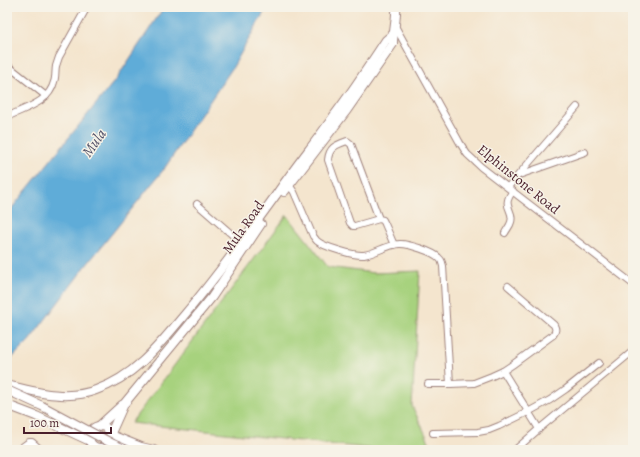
<svg xmlns="http://www.w3.org/2000/svg" width="640" height="457" font-family="Alegreya,serif">
	<rect width="100%" height="100%" fill="#f7f3e8"/>
	<filter id="ink" filterUnits="userSpaceOnUse"><feTurbulence type="fractalNoise" baseFrequency=".025" numOctaves="2"/><feDisplacementMap in="SourceGraphic" scale="8" xChannelSelector="R" yChannelSelector="G"/><feConvolveMatrix kernelMatrix="1 2 1 2 8 2 1 2 1" color-interpolation-filters="sRGB"/></filter>
	<filter id="wash" filterUnits="userSpaceOnUse"><feTurbulence type="fractalNoise" baseFrequency=".012" numOctaves="4" result="noise"/><feDisplacementMap in="SourceGraphic" scale="16" xChannelSelector="R" yChannelSelector="G"/><feGaussianBlur stdDeviation="0.9" result="paint"/><feColorMatrix in="noise" values="0 0 0 0 0 0 0 0 0 0 0 0 0 0 0 0 0 1.4 0 .05"/><feComposite in="paint" operator="in"/></filter>
	<g filter="url(#wash)">
		<rect width="100%" height="100%" fill="#f4e5ce"/>
		<polygon fill="#a7d27e" stroke="#787854" points="287,215 328,267 374,273 420,271 412,406 433,450 385,450 131,423"/>
		<polygon fill="#5facd8" stroke="#546682" points="164,7 267,7 233,67 164,169 85,267 29,341 7,363 7,214 117,78"/>
	</g>
	<g filter="url(#ink)">
		<g fill="none" stroke-linecap="round" stroke-linejoin="round">
			<defs>
				<g id="minor">
					<polyline points="395,26 460,143 467,154 481,167 633,284"/>
					<polyline points="7,65 46,96"/>
					<path d="M 7,117 C 24,108 49,103 54,82 C 56,77 55,71 56,66 C 57,63 58,60 59,57 L 87,7"/>
					<polyline points="519,175 585,152"/>
					<path d="M 287,182 L 294,192 L 313,236 C 314,237 316,240 317,241 C 324,247 355,256 364,255 C 376,253 387,245 399,244 C 407,243 434,252 439,258 C 442,260 442,263 443,266 L 450,384 L 474,383 L 492,376 L 503,371"/>
					<polyline points="508,187 577,107"/>
					<polyline points="197,204 244,245"/>
					<path d="M 379,219 L 351,144 L 347,141 C 336,145 329,147 328,160 L 350,223 L 353,226 L 355,226 L 379,219 L 383,220 L 385,224 L 394,245"/>
					<path d="M 505,233 C 507,229 510,226 511,222 C 515,210 500,207 513,191"/>
					<path d="M 508,286 L 554,325 C 556,329 556,331 553,335 L 512,365 L 503,371 L 539,429"/>
					<polyline points="428,384 450,384"/>
					<polyline points="433,433 478,432 489,430 499,426 528,412 550,400 566,389 599,363"/>
					<polyline points="99,448 100,450"/>
					<polyline points="18,450 29,442 32,442 41,450"/>
					<polyline points="515,450 539,429 633,351"/>
				</g>
				<g id="major">
					<path d="M 284,192 L 347,110 L 393,44 C 393,31 397,19 396,7"/>
					<path d="M 7,385 C 36,392 67,401 96,390 C 136,376 160,344 186,313 C 218,275 247,235 276,195 C 294,168 315,143 333,117 C 352,92 369,66 386,40 L 393,34"/>
					<polyline points="7,405 36,416 90,441"/>
					<circle cx="100" cy="437" r="11"/>
					<polyline points="98,427 122,405"/>
					<polyline points="111,433 124,404 212,297 261,224"/>
					<polyline points="111,435 141,447 154,450"/>
				</g>
			</defs>
			<use href="#minor" stroke="#9f827c" stroke-width="8"/>
			<use href="#major" stroke="#9f827c" stroke-width="10"/>
			<use href="#minor" stroke="#fff" stroke-width="6"/>
			<use href="#major" stroke="#fff" stroke-width="8"/>
			<defs>
				<polyline id="major-bridge" points="7,390 42,406 113,444 127,450"/>
			</defs>
			<use href="#major-bridge" stroke="#9f827c" stroke-width="10" stroke-linecap="butt"/>
			<use href="#major-bridge" stroke="#fff" stroke-width="8"/>
		</g>
	</g>
	<g text-anchor="middle" stroke-width="3" stroke-linejoin="round" paint-order="stroke">
		<g font-size="14" fill="#4a1f2b" stroke="#f7f3e8">
			<text transform="translate(519 179) rotate(39)" y="5">Elphinstone Road</text>
			<text transform="translate(243 227) rotate(-55)" y="5">Mula Road</text>
		</g>
		<g font-size="15" font-style="italic" fill="#515068" stroke="#f7f3e8">
			<text transform="translate(94 143) rotate(-55)" y="5">Mula</text>
		</g>
	</g>
	<rect width="640" height="457" fill="none" stroke="#f7f3e8" stroke-width="24"/>
	<path d="M24 427v6h87v-6" fill="none" stroke="#4a1f2b" stroke-width="2"/>
	<text x="30" y="427" font-size="12" fill="#4a1f2b" stroke="#f7f3e8" stroke-width="3" paint-order="stroke">100 m</text>
</svg>
